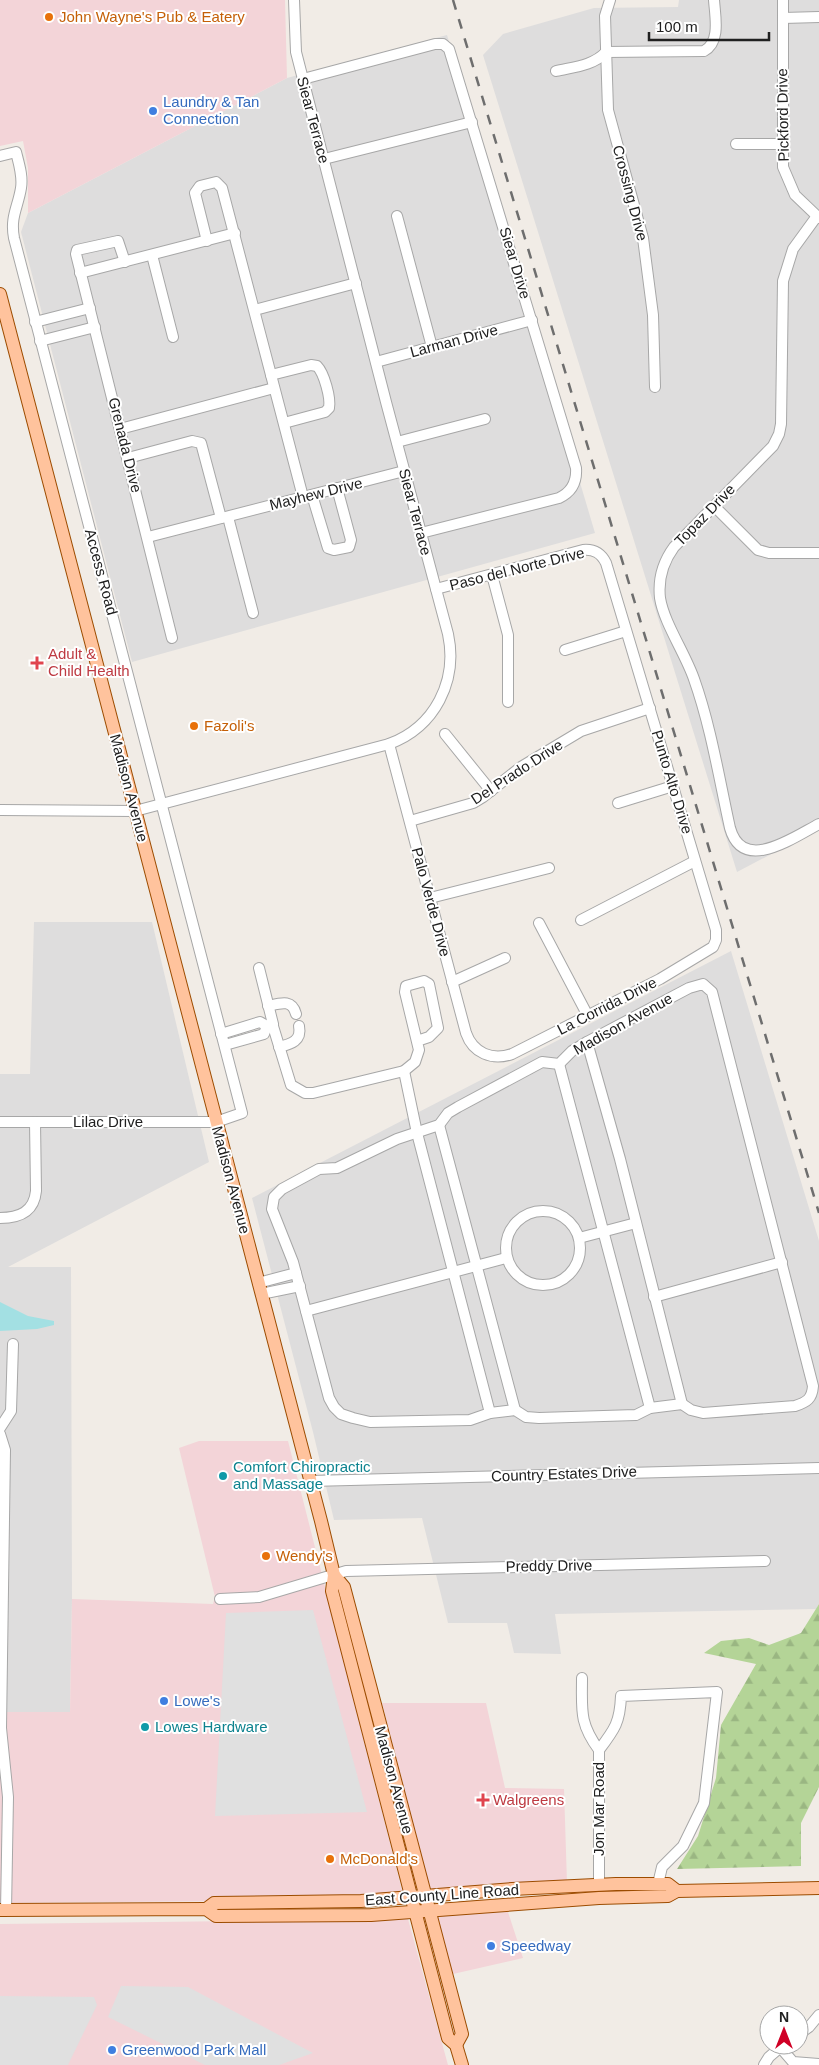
<svg xmlns="http://www.w3.org/2000/svg" width="819" height="2065" font-family="Arial,sans-serif">
	<defs>
		<pattern id="forest-firs" width="22" height="20" patternUnits="userSpaceOnUse" patternTransform="scale(1.25)"><rect width="22" height="20" fill="#b4d497"/><path d="M5 1l3.5 6h-7zM16 11l3.5 6h-7z" fill="#9ab682"/></pattern>
	</defs>
	<rect width="100%" height="100%" fill="#f1ece6"/>
	<g fill="#dedddd">
		<polygon points="679,0 819,0 819,829 737,872 483,55 503,34 594,8 678,7"/>
		<polygon points="447,35 595,533 132,662 21,232 28,213 287,78"/>
		<polygon points="34,922 152,922 209,1162 8,1267 71,1267 72,1599 70,1712 0,1712 0,1074 30,1074"/>
		<polygon points="731,951 819,1241 819,1604 816,1609 555,1614 561,1654 514,1653 507,1623 448,1623 422,1518 334,1520 313,1432 252,1198"/>
	</g>
	<g fill="#f3d4d8">
		<polygon points="0,0 285,0 287,78 28,213 28,168 23,141 0,146"/>
		<polygon points="199,1441 288,1441 403,1894 246,1901 0,1903 0,1712 70,1712 72,1599 213,1604 215,1597 179,1448"/>
		<polygon points="382,1703 486,1703 505,1788 564,1789 567,1883 431,1893"/>
		<polygon points="508,1912 523,1958 453,1974 434,1914"/>
		<polygon points="408,1919 448,2065 0,2065 0,1924"/>
	</g>
	<polygon fill="url(#forest-firs)" points="819,1604 819,1787 801,1823 801,1866 677,1869 698,1836 716,1778 721,1725 756,1664 704,1653 721,1641 749,1638 769,1645 801,1633"/>
	<g fill="#e0e0e0">
		<polygon points="313,1610 367,1812 215,1816 226,1613"/>
		<polygon points="121,1986 188,1987 313,2053 279,2065 205,2065 108,2017"/>
		<polygon points="0,1996 94,1997 97,2005 68,2065 0,2065"/>
	</g>
	<polygon fill="#a3e0e3" points="0,1302 28,1316 54,1321 54,1325 37,1329 0,1331"/>
	<g fill="none" stroke-linecap="round" stroke-linejoin="round">
		<defs>
			<g id="minor">
				<polyline points="610,0 605,16 608,110 643,238 653,315 655,387"/>
				<polyline points="783,0 783,167 795,195 819,218"/>
				<polyline points="783,18 819,17"/>
				<path d="M 556,71 C 573,67 593,66 606,52 L 704,51 C 721,42 715,16 714,0"/>
				<path d="M 303,79 L 435,44 L 443,44 L 449,49 L 576,468 C 577,482 572,492 559,498 L 421,533"/>
				<polyline points="736,144 782,144"/>
				<path d="M 0,156 L 16,152 C 19,164 23,176 21,188 C 18,207 10,217 14,238 L 242,1113 L 216,1122 L 0,1122"/>
				<polyline points="324,159 472,122"/>
				<polyline points="397,216 432,347"/>
				<path d="M 817,216 L 793,249 L 783,281 L 781,424 L 779,434 L 773,446 L 674,547 C 663,562 658,580 660,598 C 664,623 685,653 694,679 C 711,727 719,778 730,828 C 743,874 794,837 819,824"/>
				<polyline points="207,241 195,193 200,186 216,182 222,188 303,497"/>
				<polyline points="152,255 173,337"/>
				<polyline points="125,262 118,241 77,250 76,254 172,638"/>
				<polyline points="80,273 235,233"/>
				<polyline points="255,310 356,283"/>
				<polyline points="35,322 90,308"/>
				<polyline points="40,341 95,327"/>
				<polyline points="376,362 532,320"/>
				<path d="M 271,375 L 311,365 L 317,366 C 324,373 331,398 329,408 L 325,412 L 284,423"/>
				<polyline points="120,429 274,388"/>
				<polyline points="397,442 485,419"/>
				<polyline points="128,458 192,441 201,443 221,518"/>
				<polyline points="312,495 328,548 334,550 349,547 351,540 337,488"/>
				<polyline points="714,506 758,550 769,553 819,553"/>
				<polyline points="228,517 253,613"/>
				<polyline points="148,537 404,471"/>
				<polyline points="492,575 508,635 508,702"/>
				<polyline points="565,650 626,631"/>
				<polyline points="445,734 491,791"/>
				<path d="M 389,744 L 466,1033 C 473,1053 492,1061 512,1054 L 660,979 L 713,947 L 716,940 L 716,930 L 606,563 C 601,553 594,549 583,550 L 436,589"/>
				<polyline points="618,803 673,786"/>
				<path d="M 0,810 L 135,811 L 389,744 C 435,727 458,681 448,634 L 386,402 L 296,52 L 294,0"/>
				<polyline points="410,821 473,803 483,797 521,767 581,731 650,708"/>
				<polyline points="430,898 549,868"/>
				<polyline points="581,920 695,861"/>
				<polyline points="539,923 588,1016"/>
				<polyline points="452,982 505,958"/>
				<path d="M 703,984 L 712,992 L 813,1386 C 812,1399 807,1402 795,1406 L 703,1413 L 691,1410 L 682,1404 L 650,1408 L 636,1415 L 539,1418 L 526,1417 L 515,1410 L 490,1413 L 470,1420 L 370,1422 L 353,1418 L 341,1414 L 334,1407 L 329,1398 L 293,1262 L 272,1209 L 274,1197 L 282,1189 L 319,1169 L 337,1168 L 397,1139 L 439,1125 L 448,1113 L 458,1107 L 542,1062 L 559,1064 L 572,1051 L 587,1042 L 689,988 Z"/>
				<path d="M 268,1006 C 281,1003 292,999 296,1014"/>
				<polyline points="272,1023 291,1085 305,1093 313,1093 404,1071 417,1133 490,1413"/>
				<polyline points="221,1034 260,1022 267,1026"/>
				<polyline points="587,1042 620,1159 682,1404"/>
				<polyline points="225,1045 264,1034 267,1026 273,1024 259,968"/>
				<path d="M 279,1047 C 291,1044 302,1041 299,1026"/>
				<polyline points="559,1064 650,1408"/>
				<polyline points="404,1071 415,1062 419,1050 405,992 406,986 424,981 429,984 438,1028 429,1037 417,1041"/>
				<polyline points="439,1125 515,1410"/>
				<circle cx="543" cy="1248" r="37"/>
				<path d="M 0,1218 C 19,1218 34,1212 36,1191 L 35,1122"/>
				<polyline points="579,1238 636,1223"/>
				<polyline points="258,1283 296,1273"/>
				<polyline points="261,1294 300,1286"/>
				<polyline points="654,1297 782,1262"/>
				<polyline points="306,1311 506,1258"/>
				<polyline points="0,1428 11,1411 13,1344"/>
				<polyline points="0,1434 5,1450 1,1728 8,1797 6,1910"/>
				<polyline points="310,1481 819,1468"/>
				<polyline points="220,1599 259,1597 346,1571 765,1561"/>
				<path d="M 582,1678 C 582,1710 579,1723 599,1750 L 599,1885"/>
				<path d="M 599,1750 C 615,1729 620,1722 621,1696 L 717,1692 L 704,1803 L 683,1846 L 662,1867 L 658,1884"/>
				<polyline points="799,2034 809,2027 819,2015"/>
				<polyline points="780,2047 793,2062 819,2064"/>
				<polyline points="764,2065 769,2057 783,2045"/>
			</g>
			<g id="major">
				<polyline points="0,294 321,1521 334,1575 332,1591 442,2015 448,2038 456,2045 462,2065"/>
				<polyline points="334,1575 344,1587 462,2034 456,2045"/>
				<polyline points="206,1909 214,1903 361,1901 512,1889 616,1884 668,1884 677,1891"/>
				<polyline points="0,1910 206,1909 216,1916 371,1915 599,1898 668,1896 677,1891 819,1888"/>
			</g>
		</defs>
		<use href="#minor" stroke="#a7a7a7" stroke-width="12"/>
		<use href="#major" stroke="#9c4c00" stroke-width="14"/>
		<use href="#minor" stroke="#fff" stroke-width="10"/>
		<use href="#major" stroke="#ffc39d" stroke-width="12"/>
		<polyline stroke="#6e6e6e" stroke-width="2.5" stroke-dasharray="10 10" stroke-linecap="butt" points="453,0 819,1213"/>
	</g>
	<g fill="#e8710a" stroke="#fff" stroke-width="2">
		<circle cx="49" cy="17" r="5"/>
		<circle cx="194" cy="726" r="5"/>
		<circle cx="266" cy="1556" r="5"/>
		<circle cx="330" cy="1859" r="5"/>
	</g>
	<g fill="#3f7fe0" stroke="#fff" stroke-width="2">
		<circle cx="153" cy="111" r="5"/>
		<circle cx="164" cy="1701" r="5"/>
		<circle cx="491" cy="1946" r="5"/>
		<circle cx="112" cy="2050" r="5"/>
	</g>
	<g fill="#e0444e" stroke="#fff" stroke-width="2">
		<path d="M34.5 655.5h5v5h5v5h-5v5h-5v-5h-5v-5h5z"/>
		<path d="M480.5 1792.5h5v5h5v5h-5v5h-5v-5h-5v-5h5z"/>
	</g>
	<g fill="#0f9aa8" stroke="#fff" stroke-width="2">
		<circle cx="223" cy="1476" r="5"/>
		<circle cx="145" cy="1727" r="5"/>
	</g>
	<g text-anchor="middle" stroke-width="4" stroke-linejoin="round" paint-order="stroke">
		<g font-size="15" fill="#c56008" stroke="#fff" text-anchor="start">
			<text x="59" y="22">John Wayne's Pub &amp; Eatery</text>
			<text x="204" y="731">Fazoli's</text>
			<text x="276" y="1561">Wendy's</text>
			<text x="340" y="1864">McDonald's</text>
		</g>
		<g font-size="15" fill="#366cbe" stroke="#fff" text-anchor="start">
			<text x="163" y="107">Laundry &amp; Tan<tspan x="163" dy="17">Connection</tspan></text>
			<text x="174" y="1706">Lowe's</text>
			<text x="501" y="1951">Speedway</text>
			<text x="122" y="2055">Greenwood Park Mall</text>
		</g>
		<g font-size="15" fill="#202020" stroke="#fff">
			<text transform="translate(783 115) rotate(-91)" y="5">Pickford Drive</text>
			<text transform="translate(313 120) rotate(75)" y="5">Siear Terrace</text>
			<text transform="translate(630 193) rotate(75)" y="5">Crossing Drive</text>
			<text transform="translate(515 263) rotate(73)" y="5">Siear Drive</text>
			<text transform="translate(454 341) rotate(-15)" y="5">Larman Drive</text>
			<text transform="translate(125 445) rotate(76)" y="5">Grenada Drive</text>
			<text transform="translate(316 494) rotate(-14)" y="5">Mayhew Drive</text>
			<text transform="translate(415 512) rotate(75)" y="5">Siear Terrace</text>
			<text transform="translate(705 515) rotate(-46)" y="5">Topaz Drive</text>
			<text transform="translate(517 569) rotate(-14)" y="5">Paso del Norte Drive</text>
			<text transform="translate(101 572) rotate(75)" y="5">Access Road</text>
			<text transform="translate(517 772) rotate(-33)" y="5">Del Prado Drive</text>
			<text transform="translate(672 782) rotate(73)" y="5">Punto Alto Drive</text>
			<text transform="translate(129 788) rotate(75)" y="5">Madison Avenue</text>
			<text transform="translate(431 902) rotate(75)" y="5">Palo Verde Drive</text>
			<text transform="translate(607 1006) rotate(-27)" y="5">La Corrida Drive</text>
			<text transform="translate(623 1024) rotate(-29)" y="5">Madison Avenue</text>
			<text x="108" y="1127">Lilac Drive</text>
			<text transform="translate(231 1180) rotate(75)" y="5">Madison Avenue</text>
			<text transform="translate(564 1474) rotate(-2)" y="5">Country Estates Drive</text>
			<text transform="translate(549 1566) rotate(-1)" y="5">Preddy Drive</text>
			<text transform="translate(394 1780) rotate(75)" y="5">Madison Avenue</text>
			<text transform="translate(599 1809) rotate(-90)" y="5">Jon Mar Road</text>
			<text transform="translate(442 1895) rotate(-4)" y="5">East County Line Road</text>
		</g>
		<g font-size="15" fill="#be3a42" stroke="#fff" text-anchor="start">
			<text x="48" y="659">Adult &amp;<tspan x="48" dy="17">Child Health</tspan></text>
			<text x="493" y="1805">Walgreens</text>
		</g>
		<g font-size="15" fill="#0d838f" stroke="#fff" text-anchor="start">
			<text x="233" y="1472">Comfort Chiropractic<tspan x="233" dy="17">and Massage</tspan></text>
			<text x="155" y="1732">Lowes Hardware</text>
		</g>
	</g>
	<g transform="translate(784 2030)"><circle r="24" fill="#ffffff" stroke="#a6a6a6"/>
	<path d="M0-4L9 19L0 12L-9 19Z" fill="#d00026"/>
	<text y="-8" font-size="14" font-weight="bold" text-anchor="middle" fill="#202020">N</text>
	</g>
	<path d="M649 32v8h120v-8" fill="none" stroke="#202020" stroke-width="2.5"/>
	<text x="656" y="32" font-size="15" fill="#202020" stroke="#ffffff" stroke-width="4" paint-order="stroke">100 m</text>
</svg>
